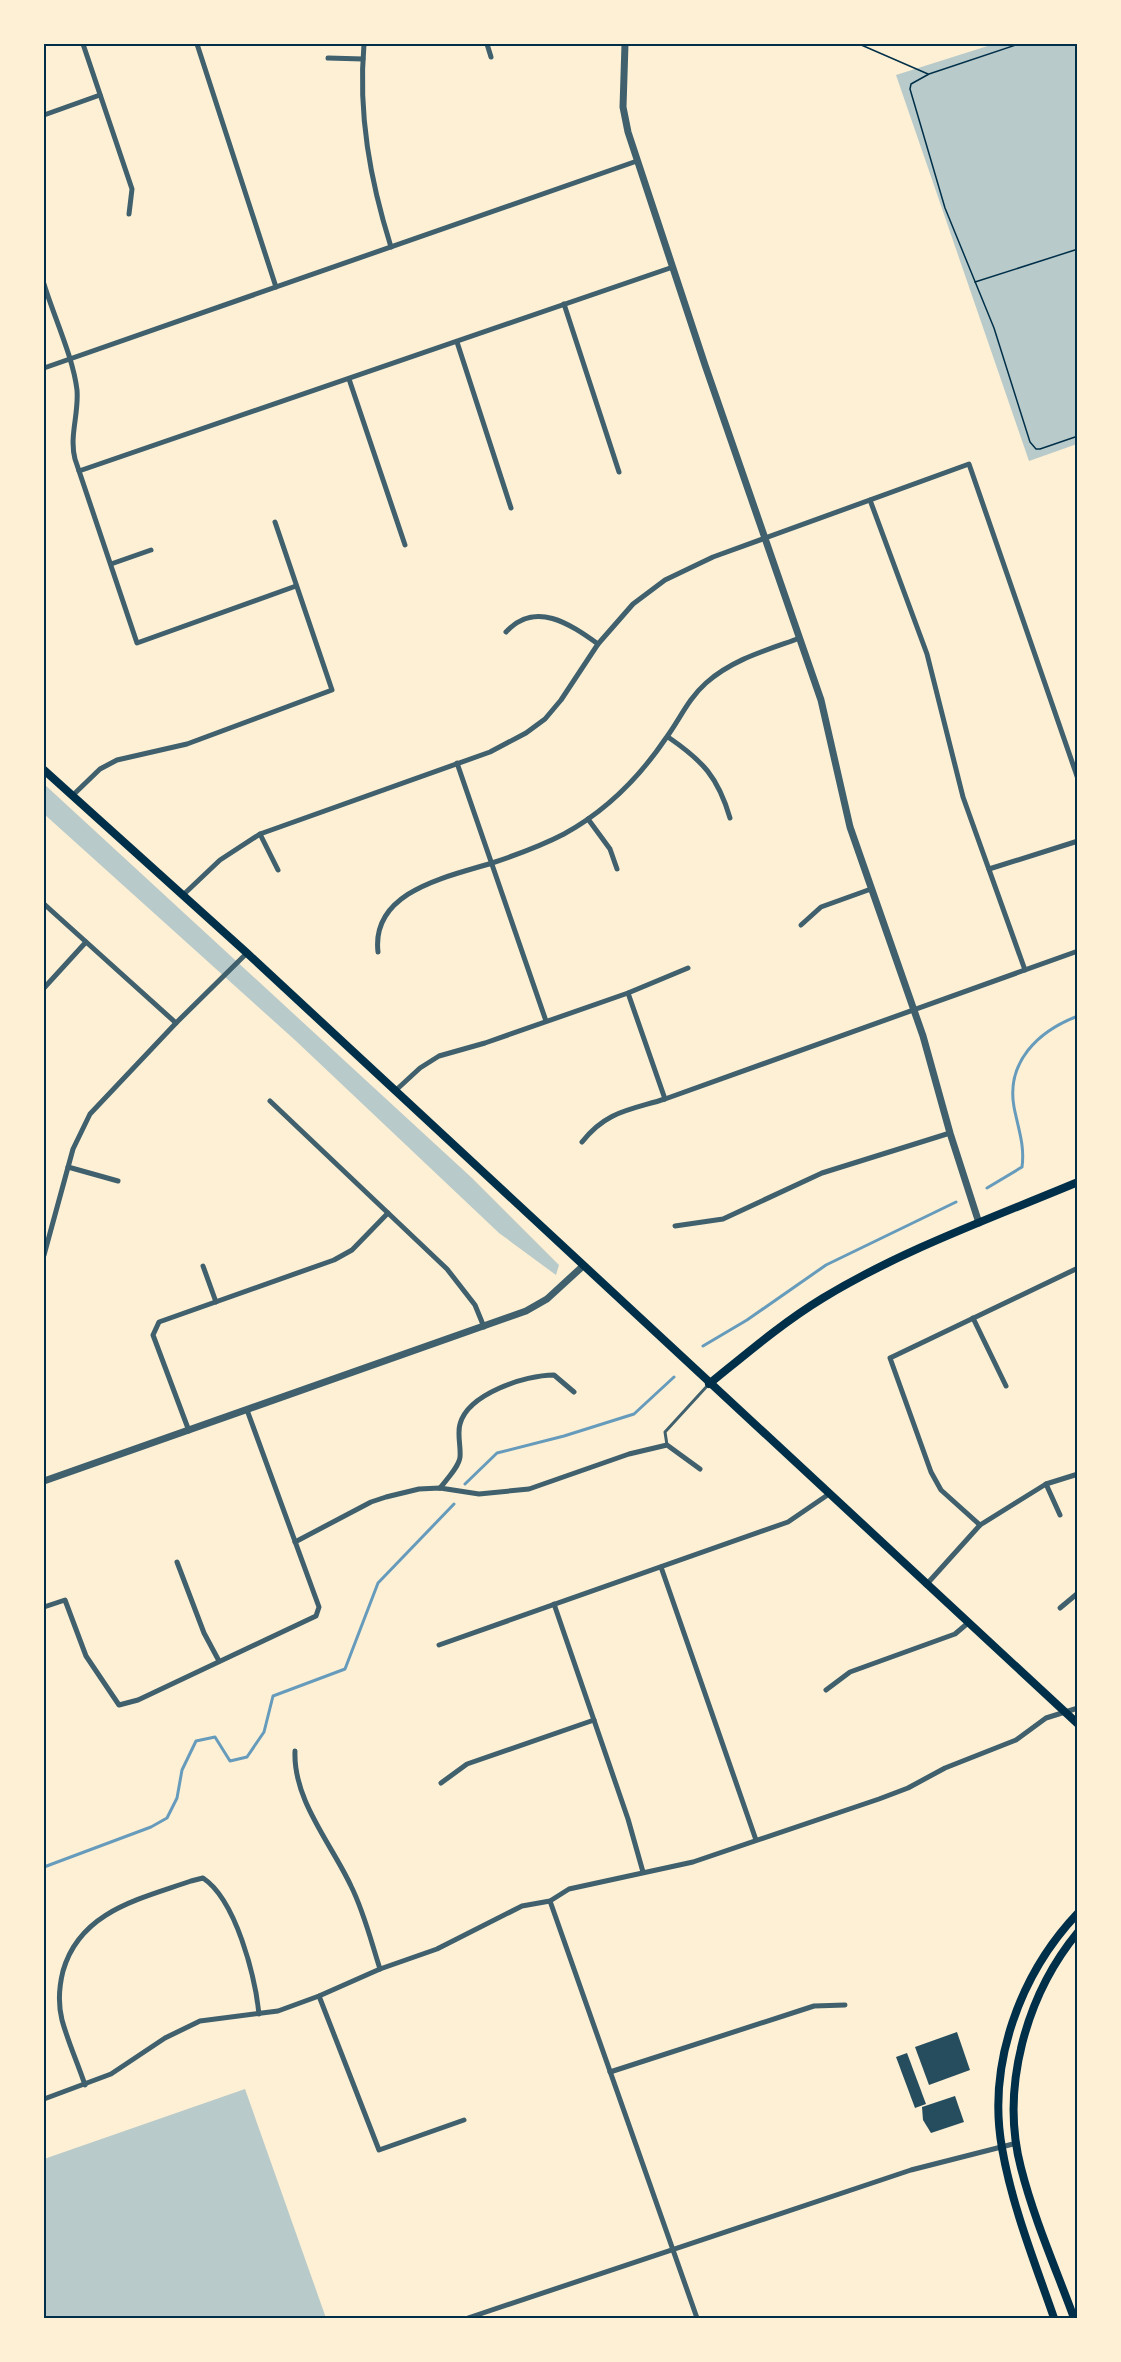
<svg xmlns="http://www.w3.org/2000/svg" width="1121" height="2362" font-family="'IBM Plex Sans',sans-serif">
	<rect width="100%" height="100%" fill="#fdf0d5"/>
	<g fill="#b9caca">
		<polygon points="994,44 1077,44 1077,444 1029,461 896,75"/>
		<polygon points="44,784 472,1178 559,1265 556,1275 499,1233 296,1041 44,814"/>
		<polygon points="245,2089 326,2318 44,2318 44,2159"/>
	</g>
	<g fill="none" stroke-linecap="round" stroke-linejoin="round">
		<g stroke="#669bbc" stroke-width="3">
			<path d="M 987,1188 L 1022,1167 C 1025,1145 1018,1128 1014,1107 C 1006,1062 1038,1031 1078,1016"/>
			<polyline points="703,1346 747,1320 826,1265 956,1202"/>
			<polyline points="465,1484 497,1453 564,1436 634,1414 674,1377"/>
			<polyline points="44,1867 151,1827 167,1818 177,1798 182,1770 196,1741 215,1737 230,1761 247,1757 264,1732 273,1696 345,1669 378,1583 454,1504"/>
		</g>
	</g>
	<g fill="#264d5e">
		<polygon points="957,2032 970,2070 929,2085 915,2047"/>
		<polygon points="907,2053 926,2104 915,2108 896,2057"/>
		<polygon points="955,2096 964,2122 931,2133 923,2120 922,2107"/>
	</g>
	<g fill="none" stroke-linecap="round" stroke-linejoin="round">
		<g stroke="#003049" stroke-width="1.5">
			<polyline points="859,44 928,74"/>
			<polyline points="1019,44 929,74 911,84 910,89 945,208 994,328 1030,442 1036,449 1040,449 1078,436"/>
			<polyline points="975,282 1078,249"/>
		</g>
		<polyline stroke="#3f606c" stroke-width="3" points="667,1445 665,1432 708,1385"/>
		<g stroke="#3f606c" stroke-width="5">
			<polyline points="83,44 132,189 129,214"/>
			<polyline points="197,44 276,287"/>
			<path d="M 364,44 C 358,114 370,180 391,247"/>
			<polyline points="487,44 491,57"/>
			<polyline points="328,58 363,59"/>
			<polyline points="44,115 100,95"/>
			<path d="M 44,284 C 54,317 73,357 77,390 C 79,414 69,436 75,459 L 137,643 L 296,586"/>
			<polyline points="564,304 619,472"/>
			<polyline points="457,342 511,508"/>
			<polyline points="44,368 637,161"/>
			<polyline points="349,379 405,545"/>
			<polyline points="79,471 673,267"/>
			<polyline points="870,500 927,654 963,797 1025,970"/>
			<polyline points="111,564 151,550"/>
			<path d="M 506,632 C 535,600 570,624 598,644"/>
			<path d="M 668,737 C 703,761 718,777 730,818"/>
			<polyline points="457,763 546,1021"/>
			<polyline points="72,796 100,769 117,760 187,744 332,690 275,522"/>
			<polyline points="588,819 610,849 617,869"/>
			<polyline points="260,834 278,870"/>
			<polyline points="989,869 1078,841"/>
			<polyline points="183,895 220,860 260,834 490,752 526,733 545,719 561,700 598,644 633,604 665,580 713,557 969,464 1078,779"/>
			<polyline points="44,904 176,1023"/>
			<polyline points="801,925 821,907 871,889"/>
			<path d="M 378,952 C 371,891 447,877 492,863 C 516,855 541,846 564,834 C 606,811 639,778 666,738 C 680,719 688,699 706,683 C 733,659 767,650 800,638"/>
			<polyline points="44,988 86,942"/>
			<polyline points="628,993 665,1099"/>
			<polyline points="395,1091 420,1068 439,1056 485,1043 628,993 688,968"/>
			<polyline points="270,1101 447,1269 475,1305 484,1327"/>
			<path d="M 582,1142 C 606,1111 630,1110 665,1099 L 1078,951"/>
			<polyline points="68,1167 118,1181"/>
			<polyline points="675,1226 723,1219 822,1173 950,1133"/>
			<polyline points="44,1255 73,1149 90,1114 176,1023 247,953"/>
			<polyline points="203,1266 216,1302"/>
			<polyline points="973,1318 1006,1386"/>
			<polyline points="189,1431 153,1335 159,1322 334,1260 352,1250 388,1213"/>
			<polyline points="1046,1484 1060,1515"/>
			<path d="M 440,1488 C 446,1480 459,1467 460,1457 C 461,1446 457,1434 460,1424 C 468,1394 525,1375 554,1375 L 574,1392"/>
			<polyline points="980,1525 941,1490 931,1472 890,1358 1078,1268"/>
			<polyline points="295,1542 371,1502 386,1497 419,1489 440,1488 479,1494 529,1489 629,1454 667,1445 700,1469"/>
			<polyline points="177,1562 204,1633 219,1661"/>
			<polyline points="661,1567 756,1840"/>
			<polyline points="926,1585 980,1525 1046,1484 1078,1474"/>
			<polyline points="554,1604 628,1819 643,1872"/>
			<polyline points="44,1607 65,1600 86,1656 119,1705 138,1700 316,1616 319,1607 247,1410"/>
			<polyline points="1060,1608 1078,1593"/>
			<polyline points="439,1645 788,1522 829,1494"/>
			<polyline points="826,1690 850,1672 955,1634 968,1623"/>
			<path d="M 295,1751 C 293,1800 331,1843 351,1886 C 364,1912 371,1941 380,1969"/>
			<polyline points="441,1783 467,1764 594,1720"/>
			<polyline points="550,1901 697,2318"/>
			<polyline points="319,1996 379,2150 464,2120"/>
			<polyline points="610,2072 814,2006 845,2005"/>
			<path d="M 85,2085 C 78,2064 68,2042 62,2020 C 58,2004 59,1987 63,1971 C 80,1911 140,1899 191,1881 L 203,1878 C 236,1900 255,1976 259,2014"/>
			<polyline points="44,2099 111,2074 165,2038 200,2021 278,2011 319,1996 380,1969 437,1949 522,1906 550,1901 569,1889 693,1862 879,1799 908,1788 945,1768 1016,1740 1046,1718 1078,1708"/>
			<polyline points="468,2318 911,2170 1017,2143"/>
		</g>
		<g stroke="#3f606c" stroke-width="7">
			<polyline points="625,44 623,107 628,132 705,365 821,700 850,827 923,1036 950,1133 979,1223"/>
			<polyline points="44,1481 526,1311 547,1299 583,1266"/>
		</g>
		<g stroke="#003049" stroke-width="8">
			<polyline points="44,770 247,953 1078,1724"/>
			<path d="M 709,1384 C 746,1354 782,1323 823,1298 C 902,1250 992,1218 1078,1182"/>
			<path d="M 1054,2318 C 1035,2263 1012,2206 1002,2148 C 987,2064 1020,1974 1078,1913"/>
			<path d="M 1074,2318 C 1056,2269 1034,2219 1021,2168 C 1000,2088 1026,1995 1078,1932"/>
		</g>
	</g>
	<rect width="1121" height="2362" fill="none" stroke="#fdf0d5" stroke-width="90"/>
	<rect x="45" y="45" width="1031" height="2272" fill="none" stroke="#003049" stroke-width="2"/>
</svg>
